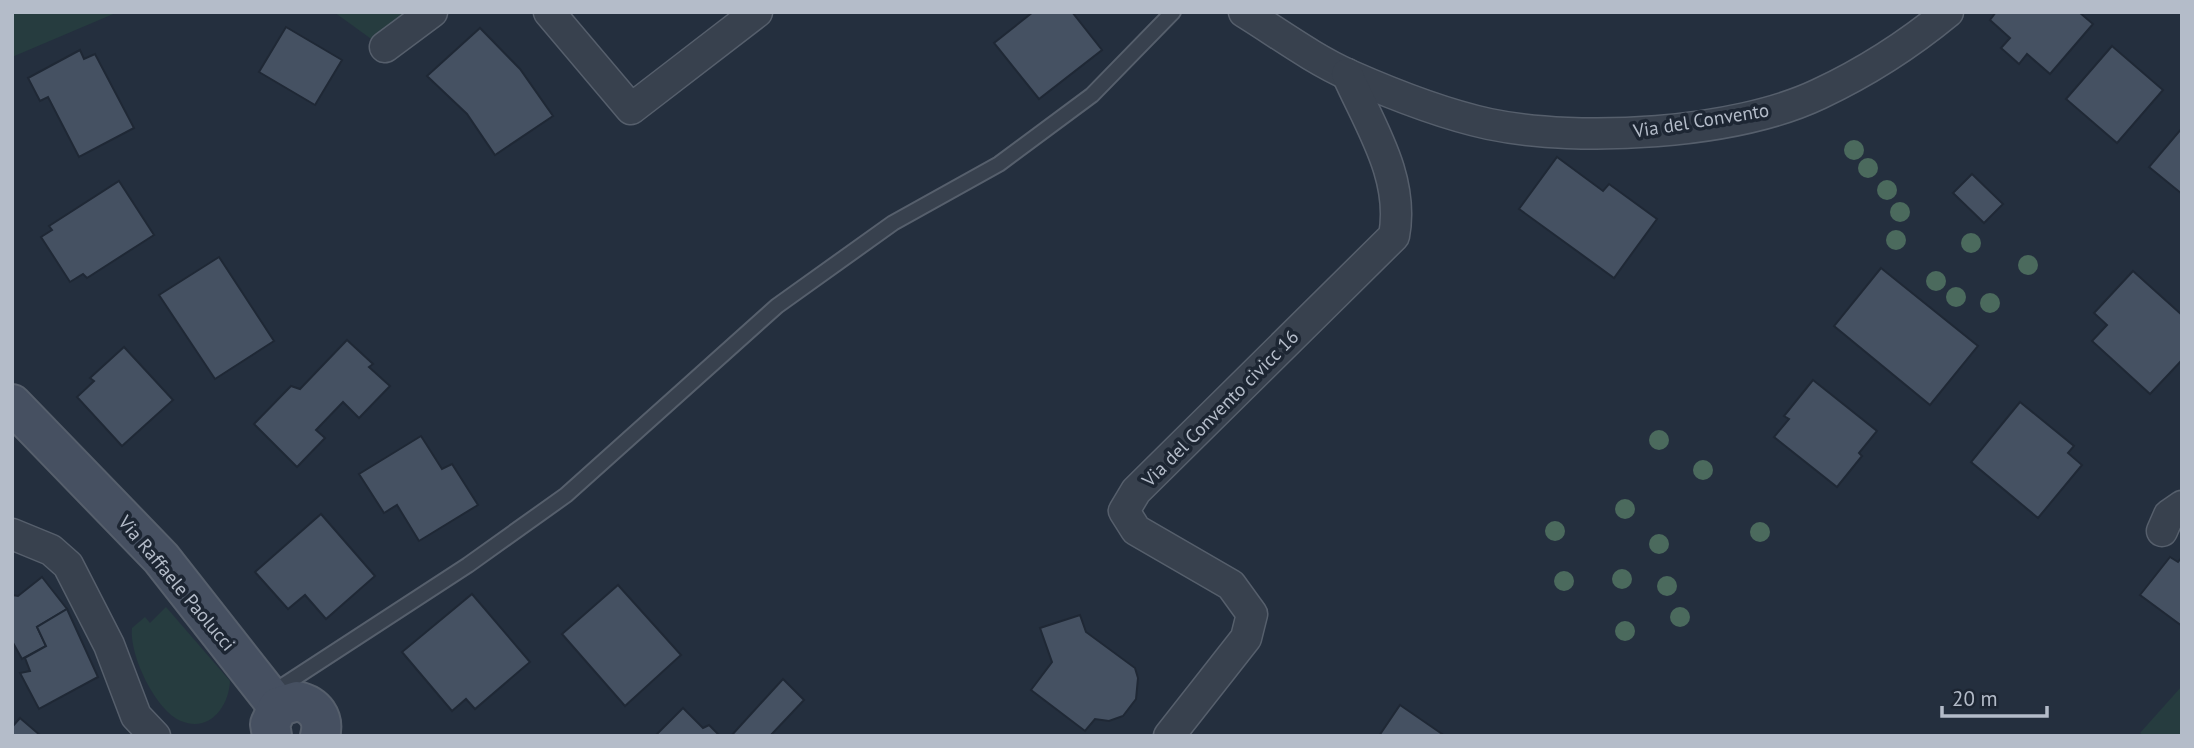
<svg xmlns="http://www.w3.org/2000/svg" width="2194" height="748" font-family="'PT Sans',sans-serif">
	<rect width="100%" height="100%" fill="#242f3e"/>
	<g fill="#263c3f">
		<polygon points="12,12 118,12 12,57"/>
		<polygon points="334,12 412,12 374,41"/>
		<path d="M 166,607 L 230,681 C 229,706 210,733 181,721 C 155,710 129,654 132,628 L 145,617 L 150,623 Z"/>
		<polygon points="2182,686 2182,736 2144,736 2140,733"/>
	</g>
	<g fill="#455162" stroke="#1f2835" stroke-width="2">
		<polygon points="1033,12 1072,12 1102,50 1039,99 994,43"/>
		<polygon points="1996,12 2079,12 2093,24 2050,74 2027,54 2019,64 2001,48 2010,38 1990,20"/>
		<polygon points="286,27 342,60 315,105 259,72"/>
		<polygon points="480,28 520,69 553,116 495,155 467,114 427,76"/>
		<polygon points="2112,46 2163,90 2117,143 2066,99"/>
		<polygon points="80,50 84,59 95,54 134,128 79,157 48,97 40,101 28,78"/>
		<polygon points="2182,128 2182,194 2149,167"/>
		<polygon points="1557,157 1603,191 1609,184 1657,219 1614,278 1519,209"/>
		<polygon points="1972,174 2003,204 1984,223 1953,193"/>
		<polygon points="119,181 154,235 87,278 83,274 70,282 41,237 52,230 49,226"/>
		<polygon points="219,257 274,341 215,379 159,295"/>
		<polygon points="1881,268 1978,346 1930,405 1834,326"/>
		<polygon points="2133,271 2182,315 2182,360 2150,394 2092,341 2107,325 2094,313"/>
		<polygon points="347,340 373,364 369,367 390,386 359,418 343,402 316,430 325,438 297,467 254,424 291,386 300,389"/>
		<polygon points="124,347 173,400 122,446 77,397 94,381 90,378"/>
		<polygon points="1813,380 1877,431 1859,453 1862,456 1837,487 1774,437 1789,419 1784,416"/>
		<polygon points="2020,402 2074,446 2068,453 2082,465 2038,518 1971,462"/>
		<polygon points="421,436 442,469 452,464 478,505 419,541 397,505 384,513 359,474"/>
		<polygon points="321,514 375,576 326,619 305,595 288,609 255,572"/>
		<polygon points="2170,557 2178,562 2182,557 2182,626 2140,595"/>
		<polygon points="42,577 67,609 37,627 46,646 22,659 12,641 12,595 18,596"/>
		<polygon points="618,585 681,655 625,706 562,634"/>
		<polygon points="472,594 530,662 475,709 466,699 452,711 402,652"/>
		<polygon points="67,609 98,677 39,709 20,673 30,671 25,658 46,646 37,627"/>
		<polygon points="1080,615 1086,632 1135,668 1138,678 1136,699 1123,716 1109,721 1095,719 1085,731 1031,690 1052,662 1040,628"/>
		<polygon points="783,679 804,700 770,736 731,736"/>
		<polygon points="1400,705 1445,736 1379,736"/>
		<polygon points="683,708 703,728 709,725 720,736 655,736"/>
		<polygon points="20,718 41,736 12,736 12,727"/>
	</g>
	<g fill="none" stroke-linecap="round" stroke-linejoin="round">
		<defs>
			<polyline id="lane" points="270,694 468,565 566,495 777,306 893,223 999,164 1092,95 1173,12"/>
			<g id="street">
				<polyline points="549,12 631,109 757,12"/>
				<path d="M 1244,12 C 1278,33 1313,59 1349,75 C 1392,94 1443,114 1489,124 C 1580,143 1735,134 1819,94 C 1866,72 1908,45 1948,12"/>
				<polyline points="385,47 432,12"/>
				<polyline points="2162,531 2169,515 2182,506"/>
				<polyline points="12,534 51,550 68,565 109,645 136,716 155,736"/>
				<path d="M 1169,736 L 1246,638 L 1252,614 L 1231,585 L 1136,530 L 1124,511 L 1136,491 L 1394,236 C 1405,178 1370,126 1347,74"/>
			</g>
			<g id="secondary">
				<polyline points="12,404 161,558 278,707"/>
				<path d="M 272,736 L 270,724 L 278,707 L 297,701 C 315,705 325,718 320,736"/>
			</g>
		</defs>
		<use href="#lane" stroke="#565f6c" stroke-width="18"/>
		<use href="#street" stroke="#565f6c" stroke-width="33"/>
		<use href="#secondary" stroke="#565f6c" stroke-width="42"/>
		<use href="#lane" stroke="#38414e" stroke-width="14"/>
		<use href="#street" stroke="#38414e" stroke-width="30"/>
		<use href="#secondary" stroke="#465061" stroke-width="38"/>
	</g>
	<g fill="#4b6a5d">
		<circle cx="1854" cy="150" r="10"/>
		<circle cx="1868" cy="168" r="10"/>
		<circle cx="1887" cy="190" r="10"/>
		<circle cx="1900" cy="212" r="10"/>
		<circle cx="1896" cy="240" r="10"/>
		<circle cx="1971" cy="243" r="10"/>
		<circle cx="2028" cy="265" r="10"/>
		<circle cx="1936" cy="281" r="10"/>
		<circle cx="1956" cy="297" r="10"/>
		<circle cx="1990" cy="303" r="10"/>
		<circle cx="1659" cy="440" r="10"/>
		<circle cx="1703" cy="470" r="10"/>
		<circle cx="1625" cy="509" r="10"/>
		<circle cx="1555" cy="531" r="10"/>
		<circle cx="1760" cy="532" r="10"/>
		<circle cx="1659" cy="544" r="10"/>
		<circle cx="1622" cy="579" r="10"/>
		<circle cx="1564" cy="581" r="10"/>
		<circle cx="1667" cy="586" r="10"/>
		<circle cx="1680" cy="617" r="10"/>
		<circle cx="1625" cy="631" r="10"/>
	</g>
	<g text-anchor="middle" stroke-width="7" stroke-linejoin="round" paint-order="stroke">
		<g font-size="19" fill="#b4bcc9" stroke="#1d2633">
			<text transform="translate(1701 120) rotate(-9)" y="7">Via del Convento</text>
			<text transform="translate(1220 408) rotate(-45)" y="7">Via del Convento civicc 16</text>
			<text transform="translate(177 583) rotate(50)" y="7">Via Raffaele Paolucci</text>
		</g>
	</g>
	<rect width="2194" height="748" fill="none" stroke="#b4bcc9" stroke-width="28"/>
	<path d="M1942 706v10h105v-10" fill="none" stroke="#b4bcc9" stroke-width="3.5"/>
	<text x="1952" y="706" font-size="21" fill="#b4bcc9" stroke="#1d2633" stroke-width="5" paint-order="stroke">20 m</text>
</svg>
